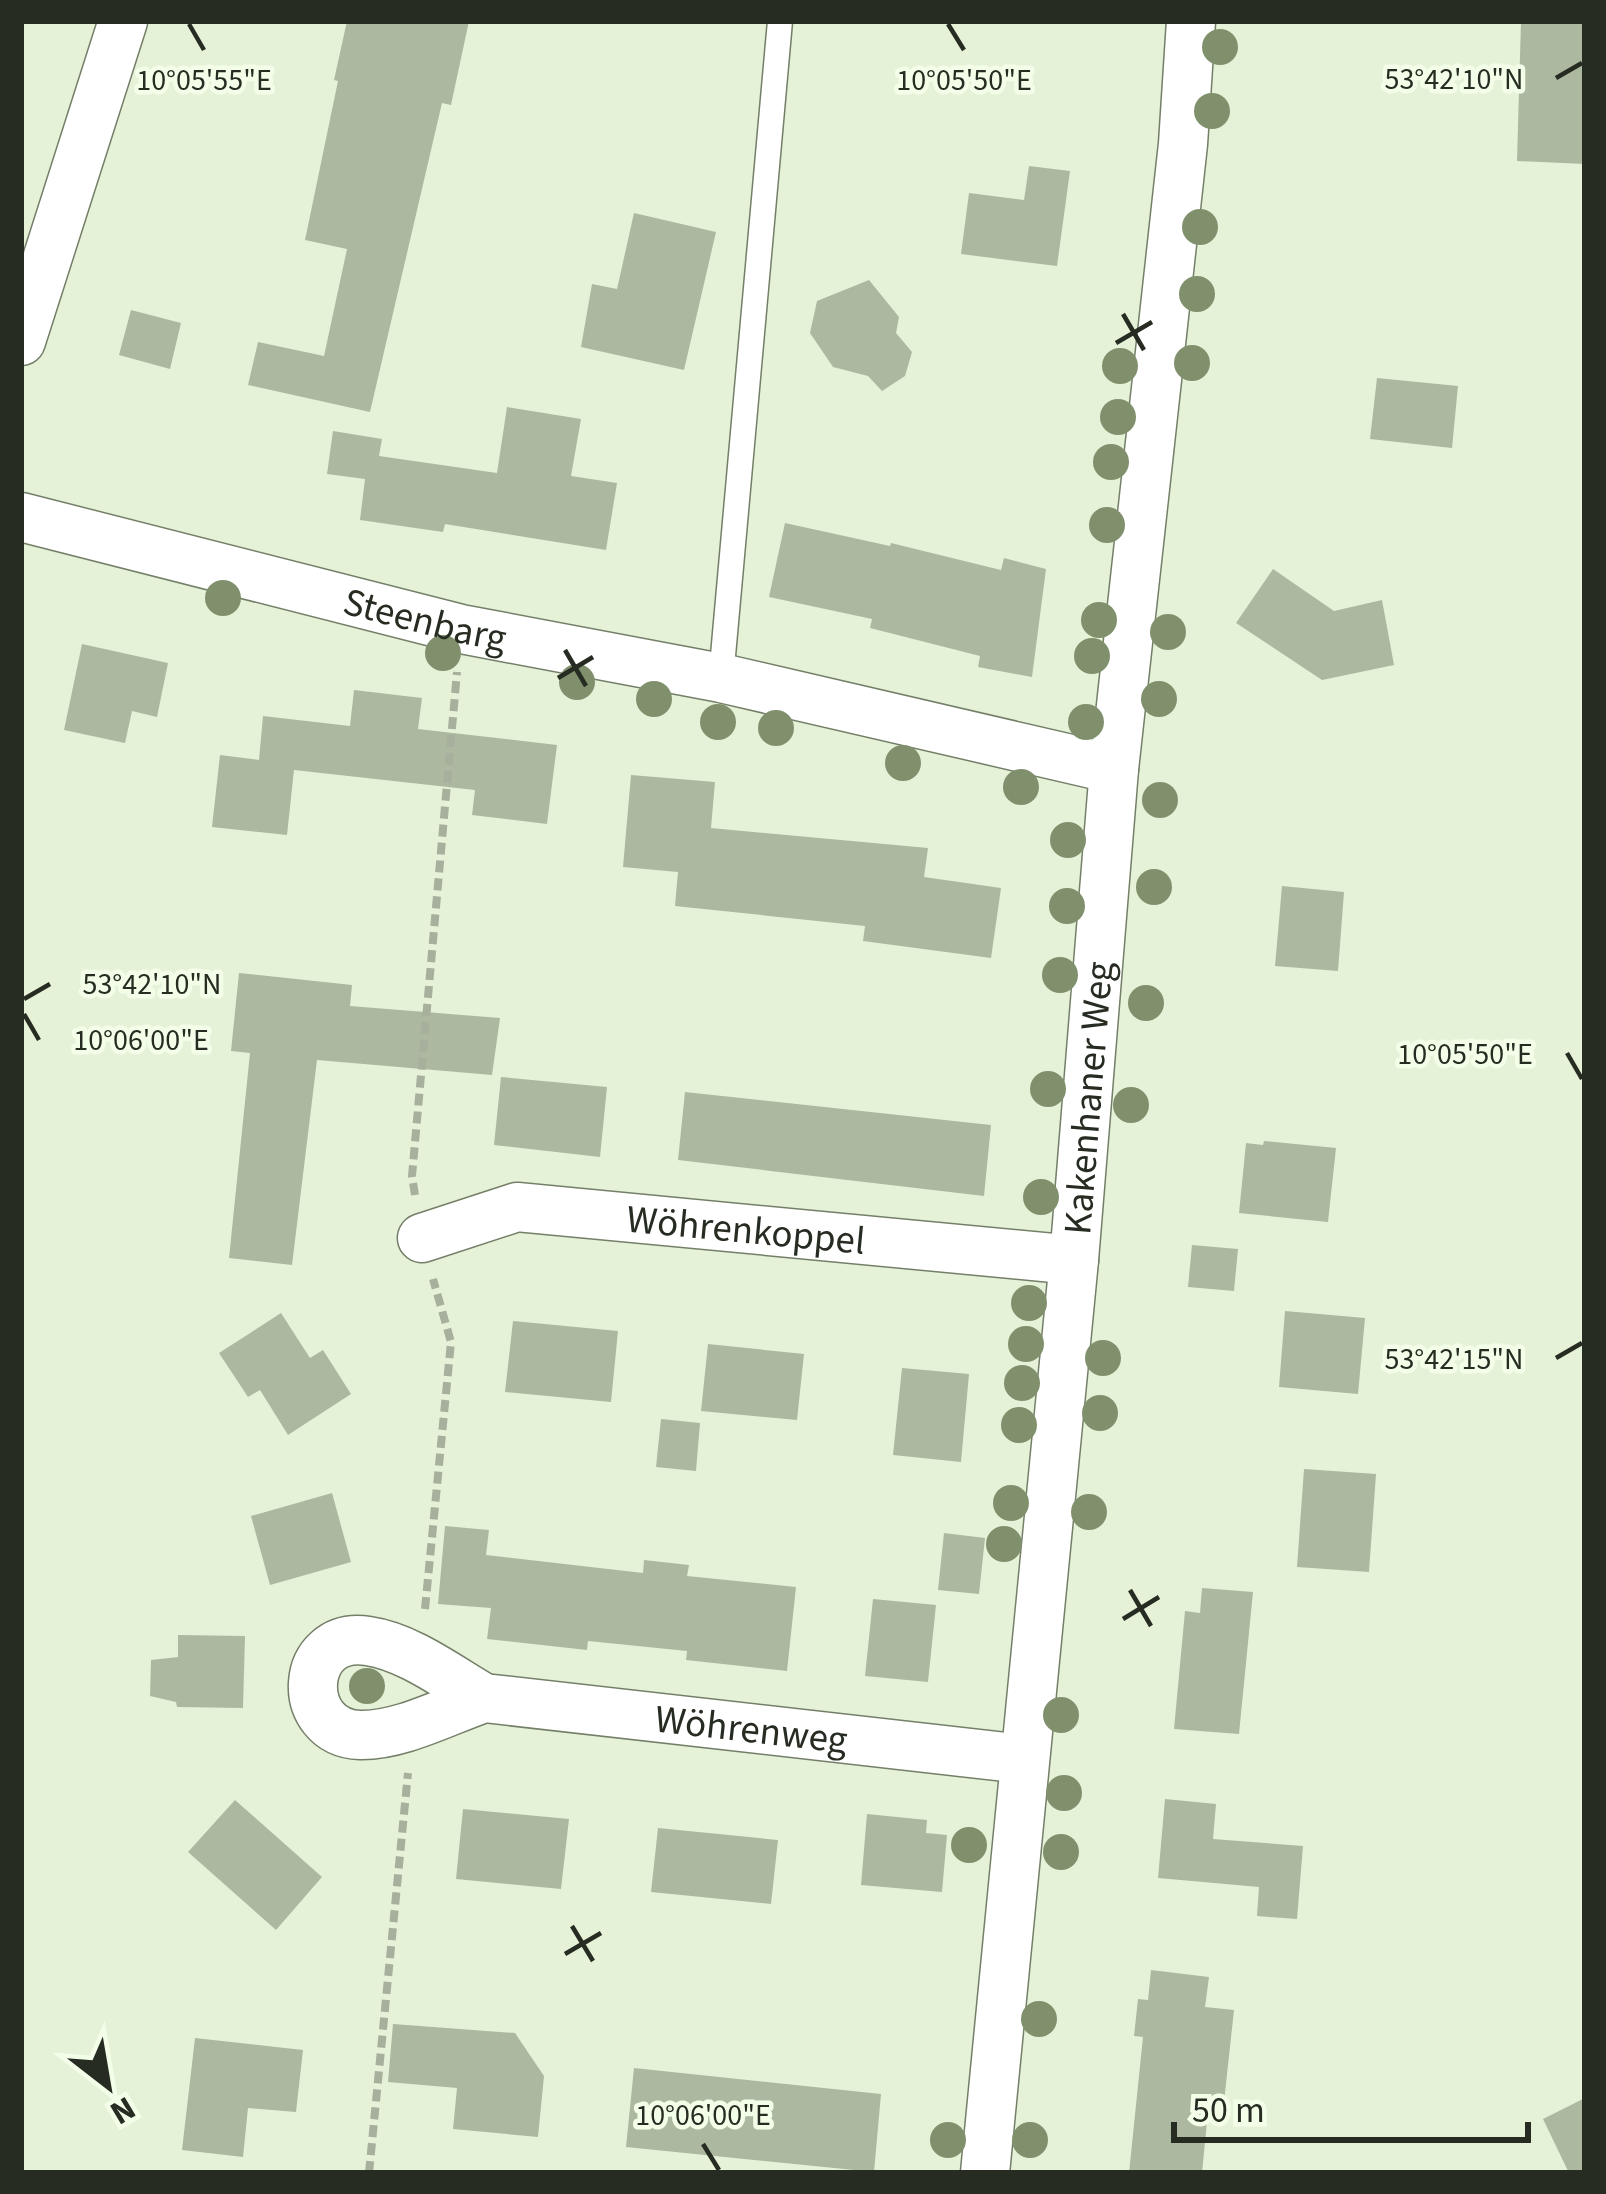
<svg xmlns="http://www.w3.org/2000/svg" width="1606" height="2194" font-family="'Source Sans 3',sans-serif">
	<rect width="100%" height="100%" fill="#e5f2d8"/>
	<g fill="#acb9a0">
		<polygon points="347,21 469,21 451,105 442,103 370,412 248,385 258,342 324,356 347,249 305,240 338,81 334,80"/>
		<polygon points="1521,21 1585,21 1585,164 1517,161"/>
		<polygon points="1029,166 1070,171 1057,266 961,254 969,193 1024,200"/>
		<polygon points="634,213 716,232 684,370 581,347 592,284 617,289"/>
		<polygon points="869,280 899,317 896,333 912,352 905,376 882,391 868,376 833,367 810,333 817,301"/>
		<polygon points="131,310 181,323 170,369 119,355"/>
		<polygon points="1377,378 1458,386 1452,448 1370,439"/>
		<polygon points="507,407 581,419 571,476 617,483 606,550 445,524 443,532 360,520 365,479 327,474 333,431 382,439 379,456 497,473"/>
		<polygon points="785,523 890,546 891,543 1001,570 1004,558 1046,569 1032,677 978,667 980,656 870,628 872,619 769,597"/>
		<polygon points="1273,569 1334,611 1382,600 1394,665 1322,680 1236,623"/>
		<polygon points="82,644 168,663 157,717 132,711 125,743 64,730"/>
		<polygon points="354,690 422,698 418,729 557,745 547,824 472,815 475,790 294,770 287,835 212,827 220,755 259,760 263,716 350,726"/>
		<polygon points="631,775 715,782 711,828 928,848 924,877 1001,888 991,958 863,941 865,926 675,906 678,872 623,867"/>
		<polygon points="1282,886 1344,892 1338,971 1275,966"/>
		<polygon points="239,973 352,985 350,1006 500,1018 492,1075 317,1060 292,1265 229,1258 250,1053 231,1051"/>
		<polygon points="501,1077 607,1087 600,1157 494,1145"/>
		<polygon points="685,1092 991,1125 984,1196 678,1160"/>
		<polygon points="1264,1141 1336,1148 1328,1222 1239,1213 1246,1143 1263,1145"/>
		<polygon points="1192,1245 1238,1249 1234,1291 1188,1287"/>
		<polygon points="1285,1311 1365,1318 1358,1394 1279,1387"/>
		<polygon points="281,1313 310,1358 323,1350 351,1394 288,1435 260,1390 248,1397 219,1353"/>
		<polygon points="513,1321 618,1331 611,1402 505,1392"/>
		<polygon points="708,1344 804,1354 797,1420 701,1411"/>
		<polygon points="902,1368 969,1374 961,1462 893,1455"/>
		<polygon points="661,1419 700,1423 696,1471 656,1467"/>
		<polygon points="1304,1469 1376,1474 1369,1572 1297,1567"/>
		<polygon points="332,1493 351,1562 270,1585 251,1516"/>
		<polygon points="445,1526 489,1530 486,1555 643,1573 644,1560 689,1565 687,1576 796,1587 787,1671 686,1660 687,1651 588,1641 587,1650 487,1639 491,1608 438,1604"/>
		<polygon points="944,1533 985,1538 979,1594 938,1590"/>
		<polygon points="1202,1588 1253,1592 1239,1734 1174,1729 1185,1611 1200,1613"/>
		<polygon points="873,1599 936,1605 928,1682 865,1676"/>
		<polygon points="178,1635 245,1636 243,1708 177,1707 176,1702 150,1696 151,1660 178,1657"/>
		<polygon points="1165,1799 1216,1804 1213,1839 1303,1846 1297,1919 1257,1916 1259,1887 1158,1878"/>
		<polygon points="235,1800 322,1877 276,1930 188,1852"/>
		<polygon points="463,1809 569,1819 561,1889 456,1879"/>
		<polygon points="867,1814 927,1820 926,1833 947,1835 942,1892 861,1885"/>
		<polygon points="658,1828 778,1840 771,1904 651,1892"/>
		<polygon points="1151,1970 1209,1977 1205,2007 1234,2010 1224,2102 1209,2101 1202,2173 1129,2173 1143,2037 1134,2036 1138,1999 1148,2000"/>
		<polygon points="393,2024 515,2033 544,2076 538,2137 453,2129 457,2088 388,2082"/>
		<polygon points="195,2038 303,2050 296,2112 248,2108 243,2157 182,2150"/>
		<polygon points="634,2068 881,2094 874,2172 626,2147"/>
		<polygon points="1585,2098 1585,2173 1569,2173 1543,2119"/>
	</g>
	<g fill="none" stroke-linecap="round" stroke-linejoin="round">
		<defs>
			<polyline id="lane" points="721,678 780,21"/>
			<g id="street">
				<polyline points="21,341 123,21"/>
				<path id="s1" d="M 21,517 L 461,629 L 721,678 L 1114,769"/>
				<path id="s2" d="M 422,1238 L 517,1207 L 1074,1260"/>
				<path id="s3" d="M 484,1698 C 446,1711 400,1736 360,1735 C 294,1733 298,1630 368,1641 C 409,1647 449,1678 484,1698 L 1023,1759"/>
				<path id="s4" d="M 985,2173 L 1074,1260 L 1114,769 L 1183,144 L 1191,21"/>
			</g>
		</defs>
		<use href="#lane" stroke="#747f68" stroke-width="27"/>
		<use href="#street" stroke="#747f68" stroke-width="51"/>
		<g stroke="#a6b09c" stroke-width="8" stroke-dasharray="12 6" stroke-linecap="butt">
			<polyline points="415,1195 412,1176 457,672"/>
			<polyline points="425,1609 451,1342 433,1279"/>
			<polyline points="369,2173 408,1773"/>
		</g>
		<use href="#lane" stroke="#fff" stroke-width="24"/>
		<use href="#street" stroke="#fff" stroke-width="48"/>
	</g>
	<g fill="#80906c">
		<circle cx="1220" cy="47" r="18"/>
		<circle cx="1212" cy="111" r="18"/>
		<circle cx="1200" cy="227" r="18"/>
		<circle cx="1197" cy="294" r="18"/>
		<circle cx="1192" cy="363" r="18"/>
		<circle cx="1120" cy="366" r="18"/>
		<circle cx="1118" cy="417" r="18"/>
		<circle cx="1111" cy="462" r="18"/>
		<circle cx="1107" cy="525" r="18"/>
		<circle cx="223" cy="598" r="18"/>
		<circle cx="1099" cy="620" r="18"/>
		<circle cx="1168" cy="632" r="18"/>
		<circle cx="443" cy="653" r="18"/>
		<circle cx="1092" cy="656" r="18"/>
		<circle cx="577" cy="682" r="18"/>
		<circle cx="654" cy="699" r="18"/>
		<circle cx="1159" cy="699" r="18"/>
		<circle cx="718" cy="722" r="18"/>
		<circle cx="1086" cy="722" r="18"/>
		<circle cx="776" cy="728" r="18"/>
		<circle cx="903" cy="763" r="18"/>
		<circle cx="1021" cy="787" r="18"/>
		<circle cx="1160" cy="800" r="18"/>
		<circle cx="1068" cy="840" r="18"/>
		<circle cx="1154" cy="887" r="18"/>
		<circle cx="1067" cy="906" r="18"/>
		<circle cx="1060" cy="975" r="18"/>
		<circle cx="1146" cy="1003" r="18"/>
		<circle cx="1048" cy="1089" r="18"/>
		<circle cx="1131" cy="1105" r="18"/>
		<circle cx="1041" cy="1197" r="18"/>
		<circle cx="1029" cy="1303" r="18"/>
		<circle cx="1026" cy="1344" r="18"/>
		<circle cx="1103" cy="1358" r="18"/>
		<circle cx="1022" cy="1383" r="18"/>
		<circle cx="1100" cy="1413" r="18"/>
		<circle cx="1019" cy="1425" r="18"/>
		<circle cx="1011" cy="1503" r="18"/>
		<circle cx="1089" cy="1512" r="18"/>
		<circle cx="1004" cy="1544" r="18"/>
		<circle cx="367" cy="1686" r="18"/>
		<circle cx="1061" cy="1715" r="18"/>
		<circle cx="1064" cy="1793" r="18"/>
		<circle cx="969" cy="1845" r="18"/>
		<circle cx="1061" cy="1852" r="18"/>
		<circle cx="1039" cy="2019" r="18"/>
		<circle cx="948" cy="2140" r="18"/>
		<circle cx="1030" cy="2140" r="18"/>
	</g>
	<path fill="none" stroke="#272c22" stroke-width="4.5" d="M 189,24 L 204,50M 948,24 L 964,50M 1556,78 L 1582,63M 1123,314 L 1144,350M 1116,343 L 1152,322M 565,650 L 586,686M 558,678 L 593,657M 24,999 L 50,984M 24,1014 L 39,1040M 1567,1053 L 1582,1079M 1556,1358 L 1582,1343M 1130,1590 L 1151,1626M 1123,1619 L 1159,1597M 572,1926 L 593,1961M 565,1954 L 601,1933M 703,2144 L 719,2170"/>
	<g text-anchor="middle" stroke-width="9" stroke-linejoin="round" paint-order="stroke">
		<g font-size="39" fill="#272c22" stroke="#f3fee9">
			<text dy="14" stroke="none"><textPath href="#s1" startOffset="417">Steenbarg</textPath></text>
			<text dy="14" stroke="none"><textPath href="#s4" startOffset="1080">Kakenhaner Weg</textPath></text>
			<text dy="14" stroke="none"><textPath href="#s2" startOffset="330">Wöhrenkoppel</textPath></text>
			<text dy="14" stroke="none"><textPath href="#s3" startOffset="687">Wöhrenweg</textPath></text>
		</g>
	</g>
	<g font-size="30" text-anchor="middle" fill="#272c22" stroke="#f3fee9" stroke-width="9" stroke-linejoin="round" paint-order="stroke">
		<text x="1454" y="89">53°42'10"N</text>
		<text x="204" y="90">10°05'55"E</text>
		<text x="964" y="90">10°05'50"E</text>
		<text x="152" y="994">53°42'10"N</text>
		<text x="141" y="1050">10°06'00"E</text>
		<text x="1465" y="1064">10°05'50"E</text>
		<text x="1454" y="1369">53°42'15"N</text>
		<text x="703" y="2125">10°06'00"E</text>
	</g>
	<rect width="1606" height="2194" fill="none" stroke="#272c22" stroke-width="48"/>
	<g transform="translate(108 2086) rotate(149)" stroke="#f3fee9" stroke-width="9" paint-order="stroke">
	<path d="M0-9L21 45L0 30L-21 45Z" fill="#272c22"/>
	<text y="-18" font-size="33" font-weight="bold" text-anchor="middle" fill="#272c22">N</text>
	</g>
	<path d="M1174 2122v18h354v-18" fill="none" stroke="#272c22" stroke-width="6"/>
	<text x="1192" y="2122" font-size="36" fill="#272c22" stroke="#f3fee9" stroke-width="9" paint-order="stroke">50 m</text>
</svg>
